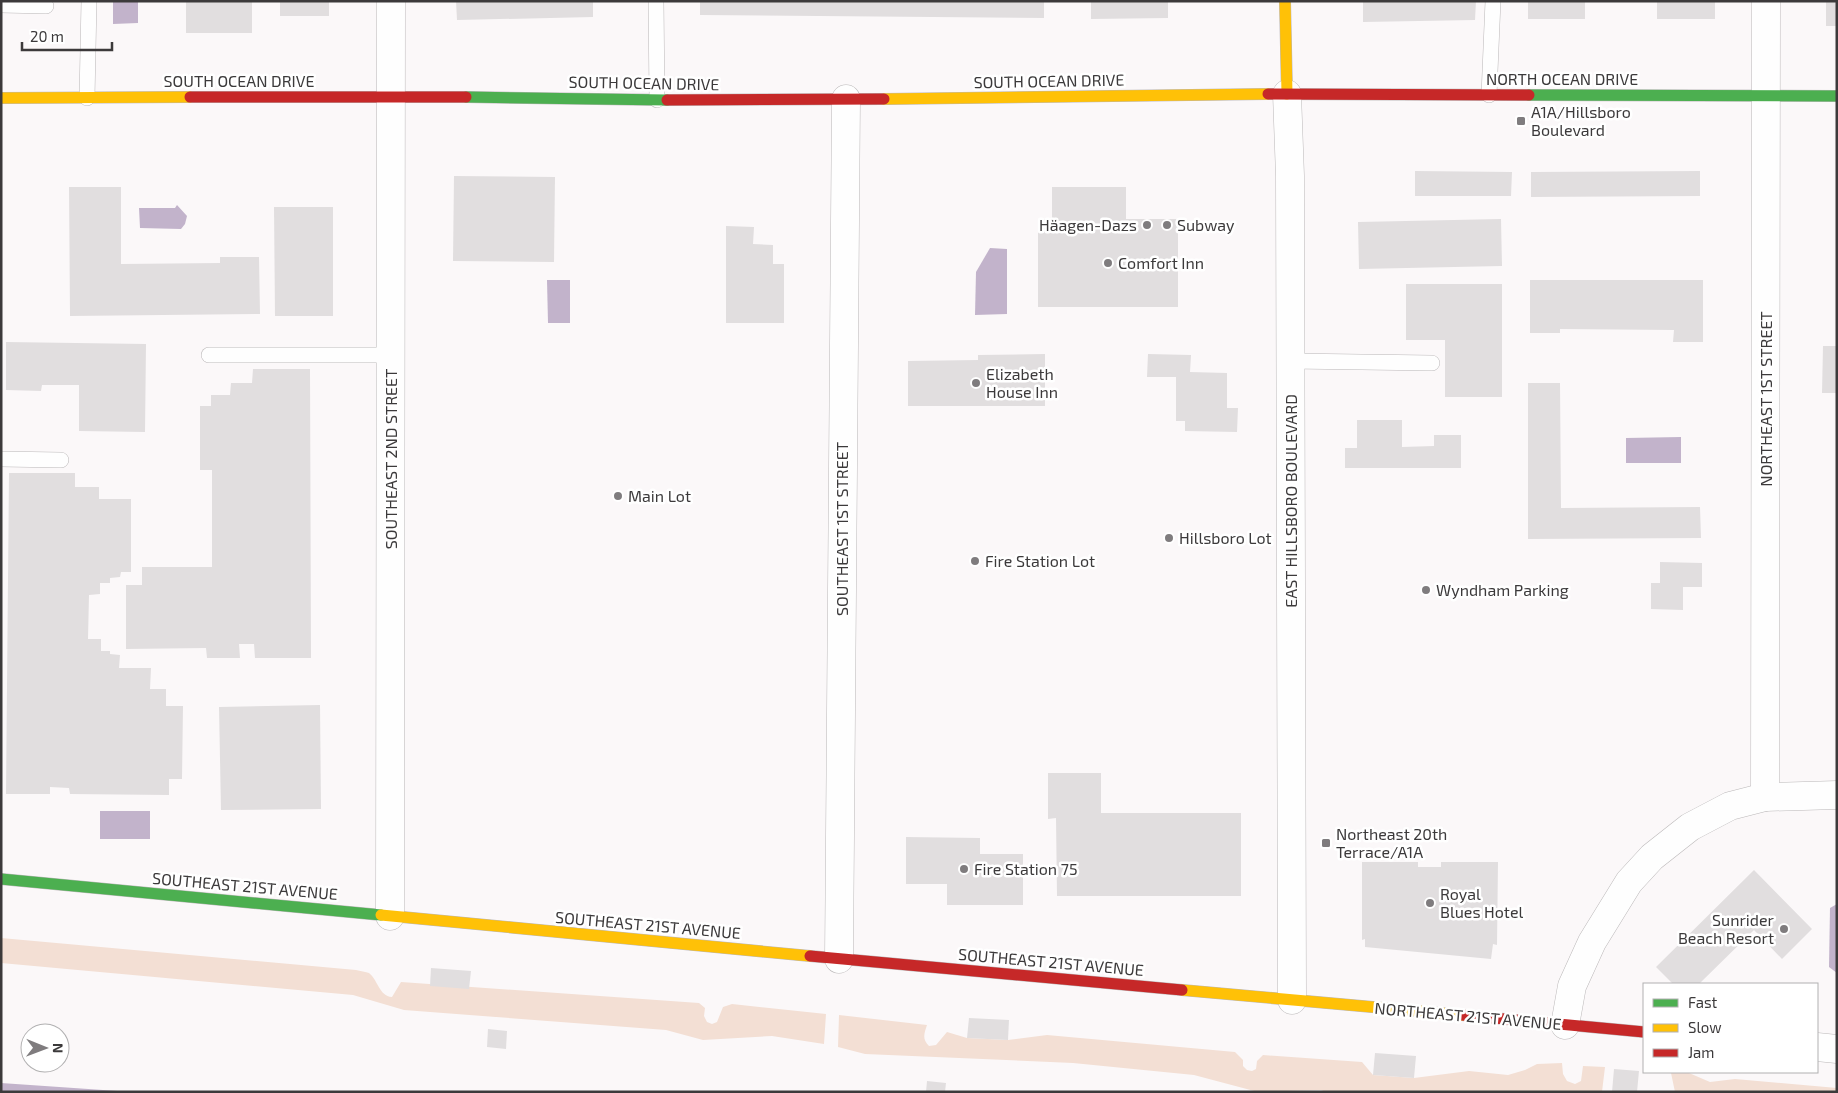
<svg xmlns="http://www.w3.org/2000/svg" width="1838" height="1093" font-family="'Exo 2',sans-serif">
	<rect width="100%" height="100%" fill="#fbf8f9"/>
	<g fill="#f3dfd4">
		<path d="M 1,938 L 356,970 C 360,971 366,972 369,973 C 378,980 379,996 392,997 L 401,982 L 699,1003 L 705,1008 L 704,1016 L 707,1022 L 712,1024 L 717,1022 L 723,1007 L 732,1004 L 826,1014 L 824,1044 L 772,1036 L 703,1040 L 666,1030 L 404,1010 L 353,995 L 1,963 Z"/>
		<path d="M 839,1015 L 927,1025 C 924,1034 922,1039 929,1046 L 936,1045 L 947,1032 L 967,1038 L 1008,1040 L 1047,1035 L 1235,1052 L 1243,1060 L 1243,1066 L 1247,1070 L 1252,1071 L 1256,1069 L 1257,1061 L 1263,1055 L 1362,1062 L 1373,1075 L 1414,1078 L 1469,1071 L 1508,1075 L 1525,1070 L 1537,1064 L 1562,1063 L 1563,1074 L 1567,1081 L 1575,1084 L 1581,1081 L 1583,1066 L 1605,1067 L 1602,1092 L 1326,1092 L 1321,1090 L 1258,1092 L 1194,1075 L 1073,1063 L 865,1054 L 838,1047 Z"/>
		<polygon points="1671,1073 1689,1073 1710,1082 1735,1079 1837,1088 1837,1092 1675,1092"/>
	</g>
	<g fill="#c2b3cb">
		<polygon points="113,1 138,1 138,23 113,24"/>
		<polygon points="177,205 187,216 185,224 181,229 140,228 139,208 175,208"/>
		<polygon points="990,248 1007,249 1007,314 975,315 976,272"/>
		<polygon points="547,280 570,280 570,323 548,323"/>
		<polygon points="1681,437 1681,463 1626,463 1626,438"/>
		<rect x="100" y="811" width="50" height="28"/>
		<polygon points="1837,904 1837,973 1829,967 1830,908"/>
		<polygon points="1,1083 132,1092 1,1092"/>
	</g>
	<g fill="#e1dedf">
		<rect x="186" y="1" width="66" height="32"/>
		<rect x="280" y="1" width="49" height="15"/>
		<polygon points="456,1 593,1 593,17 457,20"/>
		<polygon points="700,1 1044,1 1044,18 700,15"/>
		<polygon points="1091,1 1168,1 1168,18 1091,19"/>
		<polygon points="1363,1 1476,1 1475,20 1363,22"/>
		<rect x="1528" y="1" width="57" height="18"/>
		<rect x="1657" y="1" width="58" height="18"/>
		<rect x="1826" y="1" width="11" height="25"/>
		<polygon points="1415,171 1512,172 1511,196 1415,196"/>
		<polygon points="1700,171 1700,196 1531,197 1531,172"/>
		<polygon points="454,176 555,177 554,262 453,261"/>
		<polygon points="69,187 121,187 121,264 220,263 220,257 259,257 260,314 70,316"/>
		<polygon points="1052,187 1126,187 1126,219 1178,219 1178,307 1038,307 1038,219 1052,219"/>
		<polygon points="274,207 333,207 333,316 275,316"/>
		<polygon points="1501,219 1502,266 1359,269 1358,222"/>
		<polygon points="726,226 754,227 753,244 773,245 773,264 784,264 784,323 726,323"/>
		<polygon points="1530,280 1703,280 1703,342 1673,342 1674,330 1560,329 1560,333 1530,333"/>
		<polygon points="1406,284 1502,284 1502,397 1445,397 1445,340 1406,340"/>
		<polygon points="6,342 146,344 145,432 79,431 79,385 42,385 41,391 6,390"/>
		<polygon points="1823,346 1837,346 1837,393 1822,393"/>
		<polygon points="1045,354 1045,406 908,406 908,361 978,360 978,355"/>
		<polygon points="1148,354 1191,355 1190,372 1227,373 1227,408 1238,408 1237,432 1185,431 1185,421 1176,421 1176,377 1147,377"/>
		<polygon points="253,369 310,369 311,658 255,658 254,644 239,644 240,658 207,658 206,648 126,649 126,585 142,585 142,567 212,567 212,470 200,470 200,406 211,406 211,395 230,395 231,383 252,383"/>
		<polygon points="1528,383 1560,383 1561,508 1700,507 1701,538 1528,539"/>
		<polygon points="1357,420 1402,420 1402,447 1434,446 1434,435 1461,435 1461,468 1345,468 1345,448 1357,448"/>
		<polygon points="9,473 75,473 75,487 99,487 99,499 131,499 131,572 121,572 120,577 110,578 110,583 100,583 100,594 89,595 88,639 101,639 101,651 110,651 110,654 120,655 119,668 151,668 150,689 166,689 166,706 183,706 182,779 169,779 169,795 70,794 69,788 50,787 50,794 6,794"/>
		<polygon points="1660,562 1702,563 1702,587 1683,587 1683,610 1651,609 1651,583 1660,583"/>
		<polygon points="320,705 321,809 221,810 219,707"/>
		<polygon points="1048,773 1101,773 1101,813 1241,813 1241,896 1057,896 1056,818 1048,819"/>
		<polygon points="906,837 980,838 980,854 1023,854 1023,905 947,905 947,884 906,884"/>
		<polygon points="1362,862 1418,862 1418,867 1441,867 1441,862 1498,862 1497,945 1493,944 1491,959 1365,947 1365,939 1362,940"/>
		<polygon points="1754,870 1812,929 1782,959 1754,930 1699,984 1673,984 1656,967"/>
		<polygon points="431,968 471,971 469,989 430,986"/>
		<polygon points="969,1018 1009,1020 1008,1040 967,1038"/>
		<polygon points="488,1029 507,1031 506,1049 487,1047"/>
		<polygon points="1375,1053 1416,1056 1414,1078 1373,1075"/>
		<polygon points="1614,1069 1639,1071 1637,1092 1612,1092"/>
		<polygon points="927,1081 946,1083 945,1092 926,1092"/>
	</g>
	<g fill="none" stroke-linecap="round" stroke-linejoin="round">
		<defs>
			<g id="lane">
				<polyline points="656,1 657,100"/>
				<polyline points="1,5 46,6"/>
				<polyline points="1489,95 1493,1"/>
				<polyline points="87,98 89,1"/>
				<polyline points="209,355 391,355"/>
				<polyline points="1291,361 1432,363"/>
				<polyline points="1,459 61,460"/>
			</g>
			<g id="street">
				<polyline points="1287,94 1290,176 1292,1000"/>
				<polyline points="1765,797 1766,1"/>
				<polyline points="390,916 391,1"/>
				<polyline points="839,959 846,99"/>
				<polyline points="1565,1025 1572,986 1592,942 1629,882 1652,857 1690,827 1730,806 1765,797 1837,795"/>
				<polyline points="1817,1047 1837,1049"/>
			</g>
			<g id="fast">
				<polyline points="1529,95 1837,96"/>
				<polyline points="466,97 667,100"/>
				<polyline points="1,879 381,915"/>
			</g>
			<g id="slow">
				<polyline points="1285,1 1287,94"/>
				<polyline points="1,98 190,97"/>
				<polyline points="884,99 1268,94"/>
				<polyline points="381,915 810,956"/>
				<polyline points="1182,990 1462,1015"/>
			</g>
			<g id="jam">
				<polyline points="1268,94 1529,95"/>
				<polyline points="190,97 466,97"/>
				<polyline points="667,100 884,99"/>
				<polyline points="810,956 1182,990"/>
				<polyline points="1462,1015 1644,1032"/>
			</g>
		</defs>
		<use href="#lane" stroke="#bbb8b9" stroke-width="16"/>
		<use href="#street" stroke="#bbb8b9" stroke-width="29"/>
		<use href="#fast" stroke="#bbb8b9" stroke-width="12"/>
		<use href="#slow" stroke="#bbb8b9" stroke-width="12"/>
		<use href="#jam" stroke="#bbb8b9" stroke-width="12"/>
		<use href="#lane" stroke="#fefefe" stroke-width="15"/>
		<use href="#street" stroke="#fefefe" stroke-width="28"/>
		<use href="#fast" stroke="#4caf50" stroke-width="11"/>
		<use href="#slow" stroke="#ffc107" stroke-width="11"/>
		<use href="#jam" stroke="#c62828" stroke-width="11"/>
	</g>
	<g fill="#7f7c7e" stroke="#fff" stroke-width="2">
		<rect x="1516" y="116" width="10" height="10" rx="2.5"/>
		<circle cx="1147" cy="225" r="5"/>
		<circle cx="1167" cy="225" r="5"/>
		<circle cx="1108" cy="263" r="5"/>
		<circle cx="976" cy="383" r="5"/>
		<circle cx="618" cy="496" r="5"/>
		<circle cx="1169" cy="538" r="5"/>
		<circle cx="975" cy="561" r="5"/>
		<circle cx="1426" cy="590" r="5"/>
		<rect x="1321" y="838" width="10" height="10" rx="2.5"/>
		<circle cx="964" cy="869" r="5"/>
		<circle cx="1430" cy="903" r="5"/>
		<circle cx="1784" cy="929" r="5"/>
	</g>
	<g text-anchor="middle" stroke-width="5" stroke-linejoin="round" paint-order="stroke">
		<g font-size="16" fill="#3c3a3b" stroke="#fff">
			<text x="1562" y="85">NORTH OCEAN DRIVE</text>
			<text x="239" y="87">SOUTH OCEAN DRIVE</text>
			<text transform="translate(1049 81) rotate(-1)" y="6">SOUTH OCEAN DRIVE</text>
			<text transform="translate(644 83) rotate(1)" y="6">SOUTH OCEAN DRIVE</text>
			<text transform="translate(1766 399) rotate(-90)" y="6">NORTHEAST 1ST STREET</text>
			<text transform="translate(391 459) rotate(-90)" y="6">SOUTHEAST 2ND STREET</text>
			<text transform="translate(1291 501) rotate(-90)" y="6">EAST HILLSBORO BOULEVARD</text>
			<text transform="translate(842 529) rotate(-90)" y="6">SOUTHEAST 1ST STREET</text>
			<text transform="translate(245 886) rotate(5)" y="6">SOUTHEAST 21ST AVENUE</text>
			<text transform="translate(648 925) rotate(5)" y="6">SOUTHEAST 21ST AVENUE</text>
			<text transform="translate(1051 962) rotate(5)" y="6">SOUTHEAST 21ST AVENUE</text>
			<text transform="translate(1468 1016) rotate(5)" y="6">NORTHEAST 21ST AVENUE</text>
		</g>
		<g font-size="16" fill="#3c3a3b" stroke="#fff" text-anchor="start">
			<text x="1531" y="118">A1A/Hillsboro<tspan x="1531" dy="18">Boulevard</tspan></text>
			<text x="1137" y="231" text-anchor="end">Häagen-Dazs</text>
			<text x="1177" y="231">Subway</text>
			<text x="1118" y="269">Comfort Inn</text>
			<text x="986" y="380">Elizabeth<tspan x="986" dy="18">House Inn</tspan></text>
			<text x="628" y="502">Main Lot</text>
			<text x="1179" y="544">Hillsboro Lot</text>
			<text x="985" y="567">Fire Station Lot</text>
			<text x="1436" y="596">Wyndham Parking</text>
			<text x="1336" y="840">Northeast 20th<tspan x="1336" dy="18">Terrace/A1A</tspan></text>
			<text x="974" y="875">Fire Station 75</text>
			<text x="1440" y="900">Royal<tspan x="1440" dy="18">Blues Hotel</tspan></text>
			<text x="1774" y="926" text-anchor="end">Sunrider<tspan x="1774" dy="18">Beach Resort</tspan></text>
		</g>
	</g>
	<rect width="1838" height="1093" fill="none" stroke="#3c3a3b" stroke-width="5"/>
	<rect x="1643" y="983" width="175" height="90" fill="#ffffff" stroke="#b1b0b1"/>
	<rect x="1653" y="999" width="25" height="8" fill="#4caf50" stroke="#b1b0b1"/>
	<text x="1688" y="1008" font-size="15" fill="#3c3a3b">Fast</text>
	<rect x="1653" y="1024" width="25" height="8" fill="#ffc107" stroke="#b1b0b1"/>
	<text x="1688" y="1033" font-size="15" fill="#3c3a3b">Slow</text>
	<rect x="1653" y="1049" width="25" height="8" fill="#c62828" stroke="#b1b0b1"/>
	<text x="1688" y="1058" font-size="15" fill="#3c3a3b">Jam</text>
	<g transform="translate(45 1048) rotate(91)"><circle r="24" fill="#ffffff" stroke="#b1b0b1"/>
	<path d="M0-4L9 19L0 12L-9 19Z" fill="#7f7c7e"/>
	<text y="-8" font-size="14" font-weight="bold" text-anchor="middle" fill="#3c3a3b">N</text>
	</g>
	<path d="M22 42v8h90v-8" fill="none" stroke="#3c3a3b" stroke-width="2.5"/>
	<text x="30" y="42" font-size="15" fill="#3c3a3b" stroke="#ffffff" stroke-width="4" paint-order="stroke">20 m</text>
</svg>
